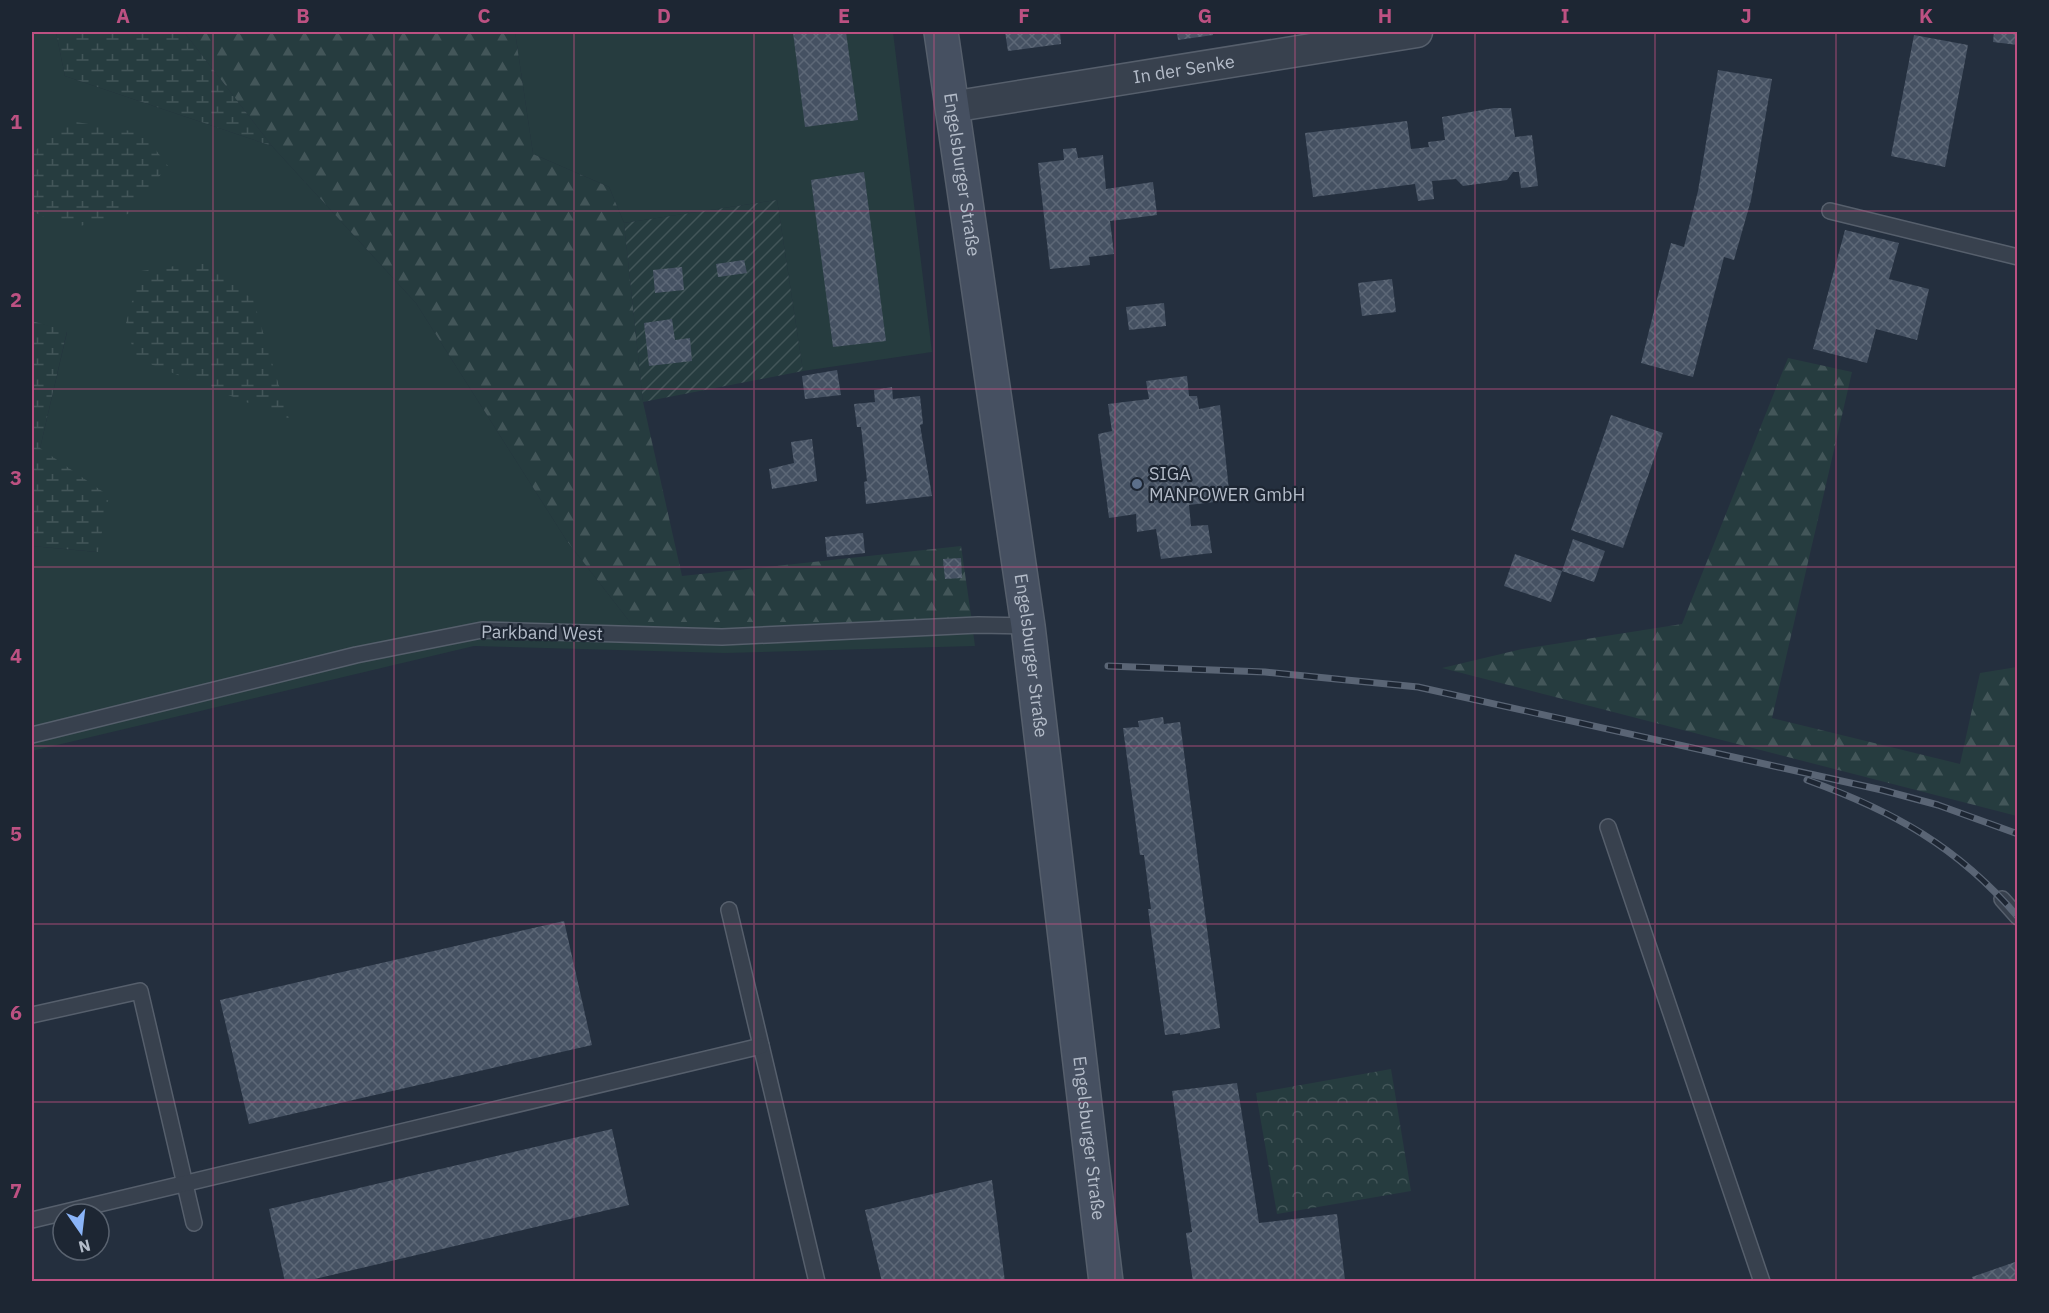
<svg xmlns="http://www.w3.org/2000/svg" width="2049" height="1313" font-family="'IBM Plex Sans',sans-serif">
	<defs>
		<pattern id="forest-firs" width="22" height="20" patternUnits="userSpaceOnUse" patternTransform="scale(1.5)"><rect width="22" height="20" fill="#263c3f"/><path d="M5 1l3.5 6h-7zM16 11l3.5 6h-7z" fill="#435659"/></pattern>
		<pattern id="wetland-marsh" width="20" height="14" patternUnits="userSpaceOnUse" patternTransform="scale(1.5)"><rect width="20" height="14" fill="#263c3f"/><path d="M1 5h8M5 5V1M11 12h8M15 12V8" fill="none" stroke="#435659"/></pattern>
		<pattern id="park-crowns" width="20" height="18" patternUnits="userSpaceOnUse" patternTransform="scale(1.5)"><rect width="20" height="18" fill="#263c3f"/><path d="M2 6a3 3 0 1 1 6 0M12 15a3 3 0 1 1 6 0" fill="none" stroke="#435659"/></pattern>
		<pattern id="garden-furrows" width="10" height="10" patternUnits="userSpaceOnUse" patternTransform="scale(1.5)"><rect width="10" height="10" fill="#263c3f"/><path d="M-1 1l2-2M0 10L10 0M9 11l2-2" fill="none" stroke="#435659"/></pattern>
		<pattern id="building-cross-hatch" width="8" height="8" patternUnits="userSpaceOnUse" patternTransform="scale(1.5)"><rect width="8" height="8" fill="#455162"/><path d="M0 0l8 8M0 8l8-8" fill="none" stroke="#5d6877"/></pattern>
	</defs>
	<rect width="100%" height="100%" fill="#242f3e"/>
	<g fill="#263c3f">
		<polygon points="32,32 56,32 65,76 272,146 416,303 567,541 630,622 972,622 975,646 725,653 474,646 32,751 32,546 97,552 40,448 67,332 32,321"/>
		<polygon points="515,32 893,32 932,352 803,371 777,200 624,223 609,187 533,154"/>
	</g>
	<g fill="url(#forest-firs)">
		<polygon points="184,32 515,32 533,154 609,187 624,223 643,402 682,576 961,546 972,622 630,622 567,541 416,303 272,146"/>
		<polygon points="1788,358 1852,372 1772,718 1960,764 1980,673 2017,667 2017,816 1442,668 1522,649 1682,624"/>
	</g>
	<g fill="url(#wetland-marsh)">
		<polygon points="56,32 184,32 272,146 65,76"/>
		<polygon points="64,120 143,133 168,166 128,214 68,229 32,211 32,154"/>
		<polygon points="203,262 253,299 289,419 135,358 126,322 141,271"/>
		<polygon points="32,321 67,331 40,448 109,496 98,552 32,546"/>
	</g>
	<polygon fill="url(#park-crowns)" points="1391,1069 1411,1191 1277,1214 1256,1093"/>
	<polygon fill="url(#garden-furrows)" points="777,200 803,371 643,402 624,223"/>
	<g fill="url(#building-cross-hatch)">
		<polygon points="793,32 846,32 858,120 805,127"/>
		<polygon points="1005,32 1060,32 1061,44 1008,51"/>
		<polygon points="1177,32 1212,32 1213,35 1178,40"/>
		<polygon points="1994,32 2018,32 2018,45 1993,42"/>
		<polygon points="1914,35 1968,45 1945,167 1891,156"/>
		<polygon points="1718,70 1772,79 1751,200 1734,260 1724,257 1693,377 1641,363 1671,243 1684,247 1698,191"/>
		<polygon points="1494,108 1511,108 1515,137 1532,135 1538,186 1521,188 1519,172 1513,172 1507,180 1463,186 1456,179 1432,181 1434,199 1418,201 1415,184 1313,197 1305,133 1407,121 1411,149 1429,147 1428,142 1445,140 1442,117"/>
		<polygon points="1076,148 1078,158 1103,155 1106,189 1153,182 1157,215 1110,221 1114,254 1089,257 1090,265 1050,269 1038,163 1064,160 1063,149"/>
		<polygon points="864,172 886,341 833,347 811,180"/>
		<polygon points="1845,230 1899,243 1889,279 1929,289 1917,340 1876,329 1867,363 1813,349"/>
		<polygon points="744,260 747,273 718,277 716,264"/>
		<polygon points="682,267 684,290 655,293 653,270"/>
		<polygon points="1392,279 1396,312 1362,316 1358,283"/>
		<polygon points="1164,303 1166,326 1129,330 1126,307"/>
		<polygon points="672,319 675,340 690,338 692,361 649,366 644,323"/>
		<polygon points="837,370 841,395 805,399 802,376"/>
		<polygon points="1187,376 1189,396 1197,396 1199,409 1220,405 1230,500 1189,505 1191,526 1208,525 1212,553 1161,559 1156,529 1137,532 1136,514 1109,518 1098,434 1112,431 1108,404 1149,399 1146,381"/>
		<polygon points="892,387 893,399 920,396 923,424 920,425 932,496 866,504 864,482 867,481 861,427 857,427 854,404 875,402 874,390"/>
		<polygon points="1611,415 1663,433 1623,548 1571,530"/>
		<polygon points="812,439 817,481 772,489 769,469 794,463 791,442"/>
		<polygon points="863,533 865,553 827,557 825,537"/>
		<polygon points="1573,539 1605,551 1594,582 1562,571 1551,602 1504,586 1515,554 1562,571"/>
		<polygon points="961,558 962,578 945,579 943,559"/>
		<polygon points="1163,717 1164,724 1180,722 1220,1028 1180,1035 1180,1033 1165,1035 1148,909 1151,909 1144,855 1140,855 1123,728 1139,727 1138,721"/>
		<polygon points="564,921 592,1045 249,1124 220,1000"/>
		<polygon points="1237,1083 1259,1223 1337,1214 1345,1280 1193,1282 1186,1233 1192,1232 1172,1091"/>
		<polygon points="612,1129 629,1205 302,1282 285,1282 269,1209"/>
		<polygon points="992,1180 1005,1282 882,1282 865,1210"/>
		<polygon points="2018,1261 2018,1281 1974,1282 1972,1277"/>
	</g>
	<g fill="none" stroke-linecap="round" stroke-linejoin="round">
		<defs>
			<g id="lane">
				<polyline points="1830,211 2018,257"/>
				<polyline points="32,735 356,655 482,630 722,637 978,625 1028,626"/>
				<polyline points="1608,827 1762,1282"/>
				<polyline points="2002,899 2018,917"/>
				<polyline points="729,910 817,1282"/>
				<polyline points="32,1015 140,991 194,1223"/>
				<polyline points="32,1220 761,1046"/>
			</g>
			<g id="street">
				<path id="s1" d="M 951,107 L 1417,32"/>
			</g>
			<g id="secondary">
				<path id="s2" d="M 941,32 L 1028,626 L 1106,1282"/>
			</g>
		</defs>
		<use href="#lane" stroke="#565f6c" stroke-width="18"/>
		<use href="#street" stroke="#565f6c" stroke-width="33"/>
		<use href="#secondary" stroke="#565f6c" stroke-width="36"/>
		<use href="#lane" stroke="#38414e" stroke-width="15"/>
		<use href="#street" stroke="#38414e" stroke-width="30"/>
		<use href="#secondary" stroke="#465061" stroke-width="33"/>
		<defs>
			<g id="rail">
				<polyline points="1108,666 1265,672 1418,687 1882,790 1938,805 2018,834"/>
				<path d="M 1807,780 C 1893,811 1957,846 2018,917"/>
			</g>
		</defs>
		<use href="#rail" stroke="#5a6575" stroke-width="7"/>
		<use href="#rail" stroke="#1d2633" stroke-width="4.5" stroke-dasharray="14" stroke-linecap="butt"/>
	</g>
	<path fill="none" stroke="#bd5182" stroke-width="1.5" stroke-opacity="0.55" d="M 213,32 L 213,1282M 394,32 L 394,1282M 574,32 L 574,1282M 754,32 L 754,1282M 934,32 L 934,1282M 1115,32 L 1115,1282M 1295,32 L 1295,1282M 1475,32 L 1475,1282M 1655,32 L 1655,1282M 1836,32 L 1836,1282M 32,211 L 2018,211M 32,389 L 2018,389M 32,567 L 2018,567M 32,746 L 2018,746M 32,924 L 2018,924M 32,1102 L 2018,1102"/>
	<circle fill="#5c6f8a" stroke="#1d2633" stroke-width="2" cx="1137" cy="484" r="6"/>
	<g text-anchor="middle" stroke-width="4.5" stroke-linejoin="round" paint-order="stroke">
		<g font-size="18" fill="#b4bcc9" stroke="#1d2633">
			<text dy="6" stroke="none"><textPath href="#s1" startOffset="236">In der Senke</textPath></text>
			<text dy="6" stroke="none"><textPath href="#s2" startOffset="144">Engelsburger Straße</textPath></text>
			<text transform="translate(542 633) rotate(1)" y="6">Parkband West</text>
			<text dy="6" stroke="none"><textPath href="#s2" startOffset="630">Engelsburger Straße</textPath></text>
			<text dy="6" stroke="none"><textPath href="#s2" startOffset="1116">Engelsburger Straße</textPath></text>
		</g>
		<g font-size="18" fill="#b4bcc9" stroke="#1d2633" text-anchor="start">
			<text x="1149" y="480">SIGA<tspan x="1149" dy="21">MANPOWER GmbH</tspan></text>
		</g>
	</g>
	<rect width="2049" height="1313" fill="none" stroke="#1d2633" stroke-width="66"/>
	<g transform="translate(81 1232) rotate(166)"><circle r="28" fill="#1d2633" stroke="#59626f" stroke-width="1.5"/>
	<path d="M0-4.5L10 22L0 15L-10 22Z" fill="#8ab4f8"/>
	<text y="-9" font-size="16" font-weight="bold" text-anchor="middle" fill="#b4bcc9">N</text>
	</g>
	<rect x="33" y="33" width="1983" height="1247" fill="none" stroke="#bd5182" stroke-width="2"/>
	<g font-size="20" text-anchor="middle" font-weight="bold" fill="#bd5182">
		<text x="123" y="23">A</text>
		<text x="303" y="23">B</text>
		<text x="484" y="23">C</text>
		<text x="664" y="23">D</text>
		<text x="844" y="23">E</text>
		<text x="1024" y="23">F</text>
		<text x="1205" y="23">G</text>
		<text x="1385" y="23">H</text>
		<text x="1565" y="23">I</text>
		<text x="1746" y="23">J</text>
		<text x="1926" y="23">K</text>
		<text x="16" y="129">1</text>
		<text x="16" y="307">2</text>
		<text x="16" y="485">3</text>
		<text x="16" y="663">4</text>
		<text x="16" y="841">5</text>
		<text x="16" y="1020">6</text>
		<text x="16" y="1198">7</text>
	</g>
</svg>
